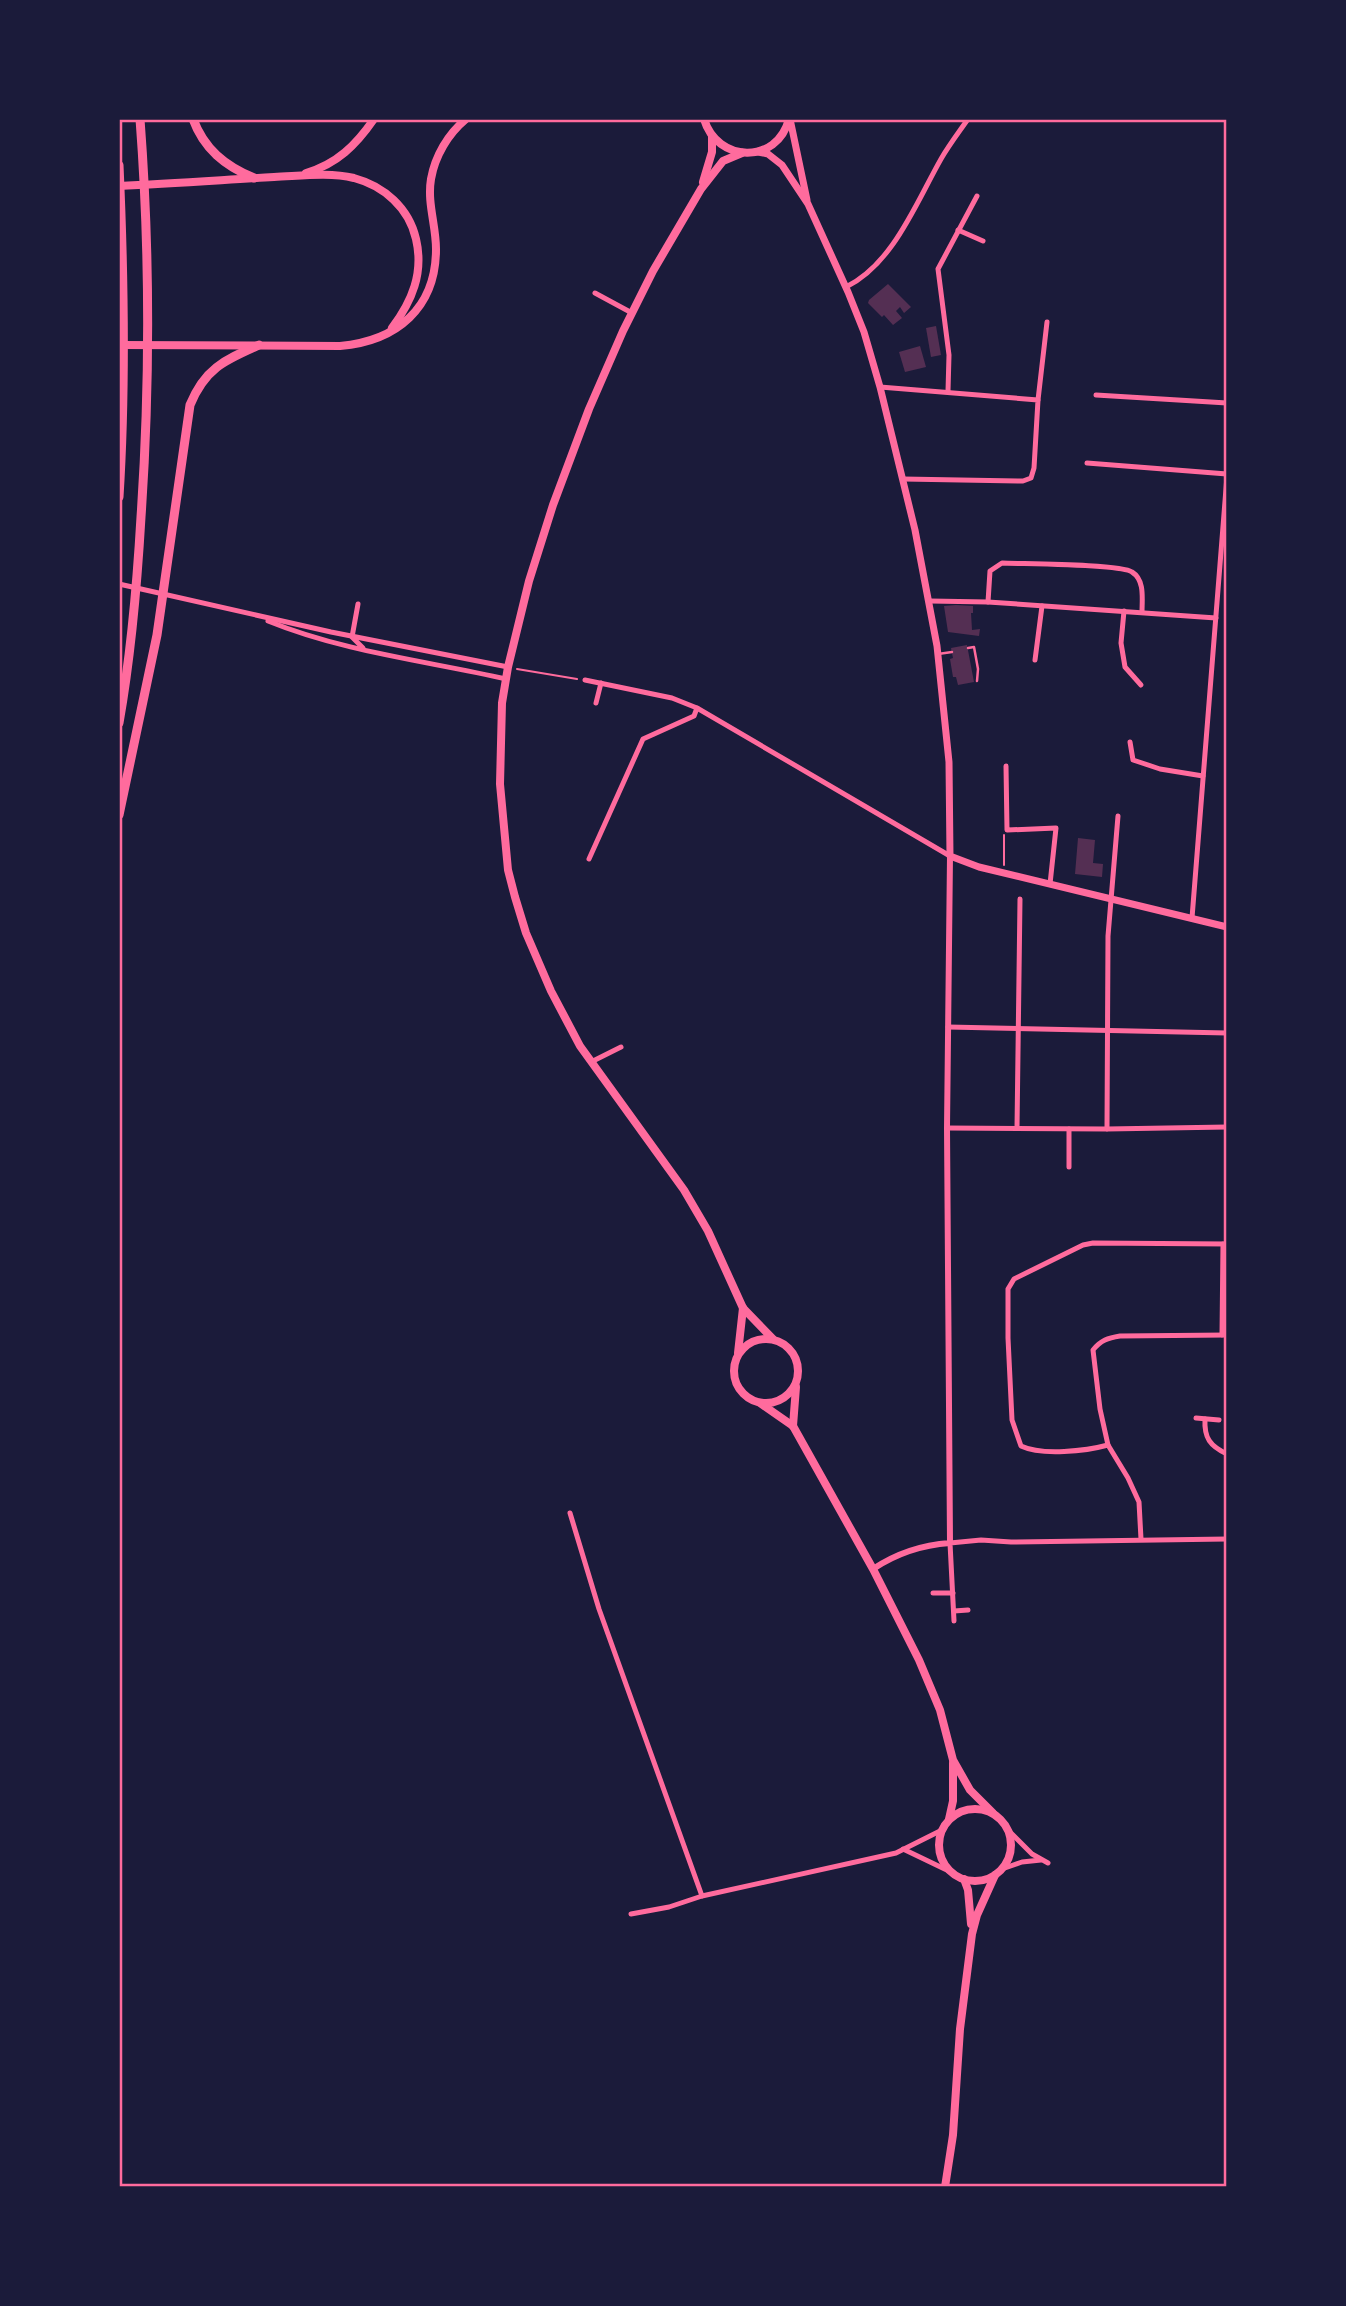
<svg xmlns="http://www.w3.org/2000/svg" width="1346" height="2306" font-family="Raleway,sans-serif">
	<rect width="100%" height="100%" fill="#1b1b3a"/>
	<g fill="#542f53">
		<polygon points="888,284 911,307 904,313 900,307 896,311 902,318 893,325 884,315 882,317 868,303 869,300"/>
		<polygon points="936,326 941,355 931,357 926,328"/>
		<polygon points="920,346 926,367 905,372 899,352"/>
		<polygon points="956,605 973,606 973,613 971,613 972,630 980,629 979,636 948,632 944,606"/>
		<polygon points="967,645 974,682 958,685 956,677 953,677 950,659 953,658 951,648"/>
		<polygon points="1078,838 1095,840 1093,863 1103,864 1102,877 1075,874"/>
	</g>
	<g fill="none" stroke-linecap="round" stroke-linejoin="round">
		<g stroke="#ff6b9d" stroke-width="2">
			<polyline points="517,669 577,679"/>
			<polyline points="1004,865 1004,835"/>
		</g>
		<g stroke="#ff6b9d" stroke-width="2.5">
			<polyline points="968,648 974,647 978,669 977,681"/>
			<polyline points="938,654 952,652"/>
		</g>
		<g stroke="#ff6b9d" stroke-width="5">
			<polyline points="958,230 983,241"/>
			<path d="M 846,287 C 893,264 916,203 941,159 C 949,145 959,132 968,119"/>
			<polyline points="595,293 632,313"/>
			<polyline points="880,387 1038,400 1034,468 1031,478 1023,481 903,479"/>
			<polyline points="948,391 949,355 938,269 977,196"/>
			<polyline points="1096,395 1227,403"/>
			<polyline points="1038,400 1047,322"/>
			<polyline points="1087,463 1227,474"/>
			<polyline points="119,584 331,632 508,667"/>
			<polyline points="930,601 988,602 1216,618"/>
			<path d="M 988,602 L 990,571 L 1002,563 C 1022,564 1121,564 1132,572 C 1145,580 1142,599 1142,612"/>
			<polyline points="358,604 352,637 363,648"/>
			<polyline points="1124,611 1121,643 1125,667 1141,685"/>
			<path d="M 268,621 C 344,652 427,661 506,679"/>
			<polyline points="1035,660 1042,606"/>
			<polyline points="585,680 672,698 697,708 950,856"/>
			<polyline points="596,703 601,683"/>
			<polyline points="1130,742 1133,760 1160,769 1203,776"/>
			<polyline points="1006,766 1007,830 1056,828 1050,884"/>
			<polyline points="589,859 643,739 694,716 697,708"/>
			<polyline points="1192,918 1227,476"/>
			<polyline points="948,1027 1227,1033"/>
			<polyline points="591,1062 621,1047"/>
			<polyline points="947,1128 1107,1129 1227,1127"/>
			<polyline points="1017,1128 1020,899"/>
			<polyline points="1107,1129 1108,936 1118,816"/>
			<polyline points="1069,1167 1069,1129"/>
			<polyline points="1222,1335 1223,1244"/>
			<polyline points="1196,1418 1219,1420"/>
			<path d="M 1205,1419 C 1204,1438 1210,1446 1227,1454"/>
			<path d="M 1108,1445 C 1086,1451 1042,1456 1021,1446 L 1012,1420 L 1008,1338 L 1008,1289 L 1014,1279 L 1083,1245 L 1093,1243 L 1227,1244"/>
			<polyline points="570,1513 599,1609 702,1896"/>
			<path d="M 1141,1539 L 1139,1502 L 1128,1478 L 1108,1445 L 1100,1409 L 1093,1350 C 1101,1340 1108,1338 1120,1336 L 1227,1335"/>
			<polyline points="933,1593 953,1593"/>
			<polyline points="954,1611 968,1610"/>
			<polyline points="954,1621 950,1543 981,1540 1011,1542 1227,1539"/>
			<polyline points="1009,1831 1032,1854 1048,1863"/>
			<polyline points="903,1849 953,1873"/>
			<polyline points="1002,1869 1022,1862 1041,1860"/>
			<polyline points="631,1914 669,1907 702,1896 896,1853 942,1830"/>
		</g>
		<path stroke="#ff6b9d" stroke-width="6" d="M 873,1569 C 897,1553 921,1545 950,1543 L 947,1128 L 950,856"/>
		<g stroke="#ff6b9d" stroke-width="7">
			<polyline points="790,119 807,200"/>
			<polyline points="758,152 768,154 782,165 808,204 848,292 864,332 880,387 915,530 937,646 949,762 950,856 979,867 1227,927"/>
		</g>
		<g stroke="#ff6b9d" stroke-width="8">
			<path d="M 704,119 C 717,163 777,165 789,119"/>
			<polyline points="742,153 723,161 701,189 653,271 623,331 589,409 553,505 529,581 508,667 502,703 500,784 508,870 515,897 526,933 551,991 580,1046 684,1190 708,1231 743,1308 773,1339"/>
			<polyline points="703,182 712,152 712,136"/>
			<circle cx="766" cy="1371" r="32"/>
			<polyline points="738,1353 743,1308"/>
			<polyline points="760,1403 793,1426 873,1569 919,1660 940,1710 953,1760 970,1790 993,1813"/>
			<polyline points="793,1426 796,1387"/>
			<circle cx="975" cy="1845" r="36"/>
			<polyline points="949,1819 953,1801 953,1763"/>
			<polyline points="964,1879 968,1890 971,1924"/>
			<polyline points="945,2187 953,2135 960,2029 972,1934 977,1915 995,1875"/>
		</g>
		<g stroke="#ff6b9d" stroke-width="8">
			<path d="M 306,173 C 337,164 356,145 374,119"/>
			<path d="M 119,186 C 171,184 222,180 274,177 C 300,176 329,172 354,178 C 384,186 409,208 416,239 C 424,273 412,301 392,328"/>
			<path d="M 119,345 L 340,346 C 397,341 436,308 436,249 C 436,225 427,203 431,179 C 435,156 448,134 466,119"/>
		</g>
		<g stroke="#ff6b9d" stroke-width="9">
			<path d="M 193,119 C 204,149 225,166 254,178"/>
			<path d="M 119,165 C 124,276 126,386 119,497"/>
			<path d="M 119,723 C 131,655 137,586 141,517 C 150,385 150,251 140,119"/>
			<path d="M 119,815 L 157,635 L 190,405 C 205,368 225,360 259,345"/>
		</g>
	</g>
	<rect width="1346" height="2306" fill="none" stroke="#1b1b3a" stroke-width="242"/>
	<rect x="121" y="121" width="1104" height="2064" fill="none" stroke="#ff6b9d" stroke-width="2.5"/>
</svg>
